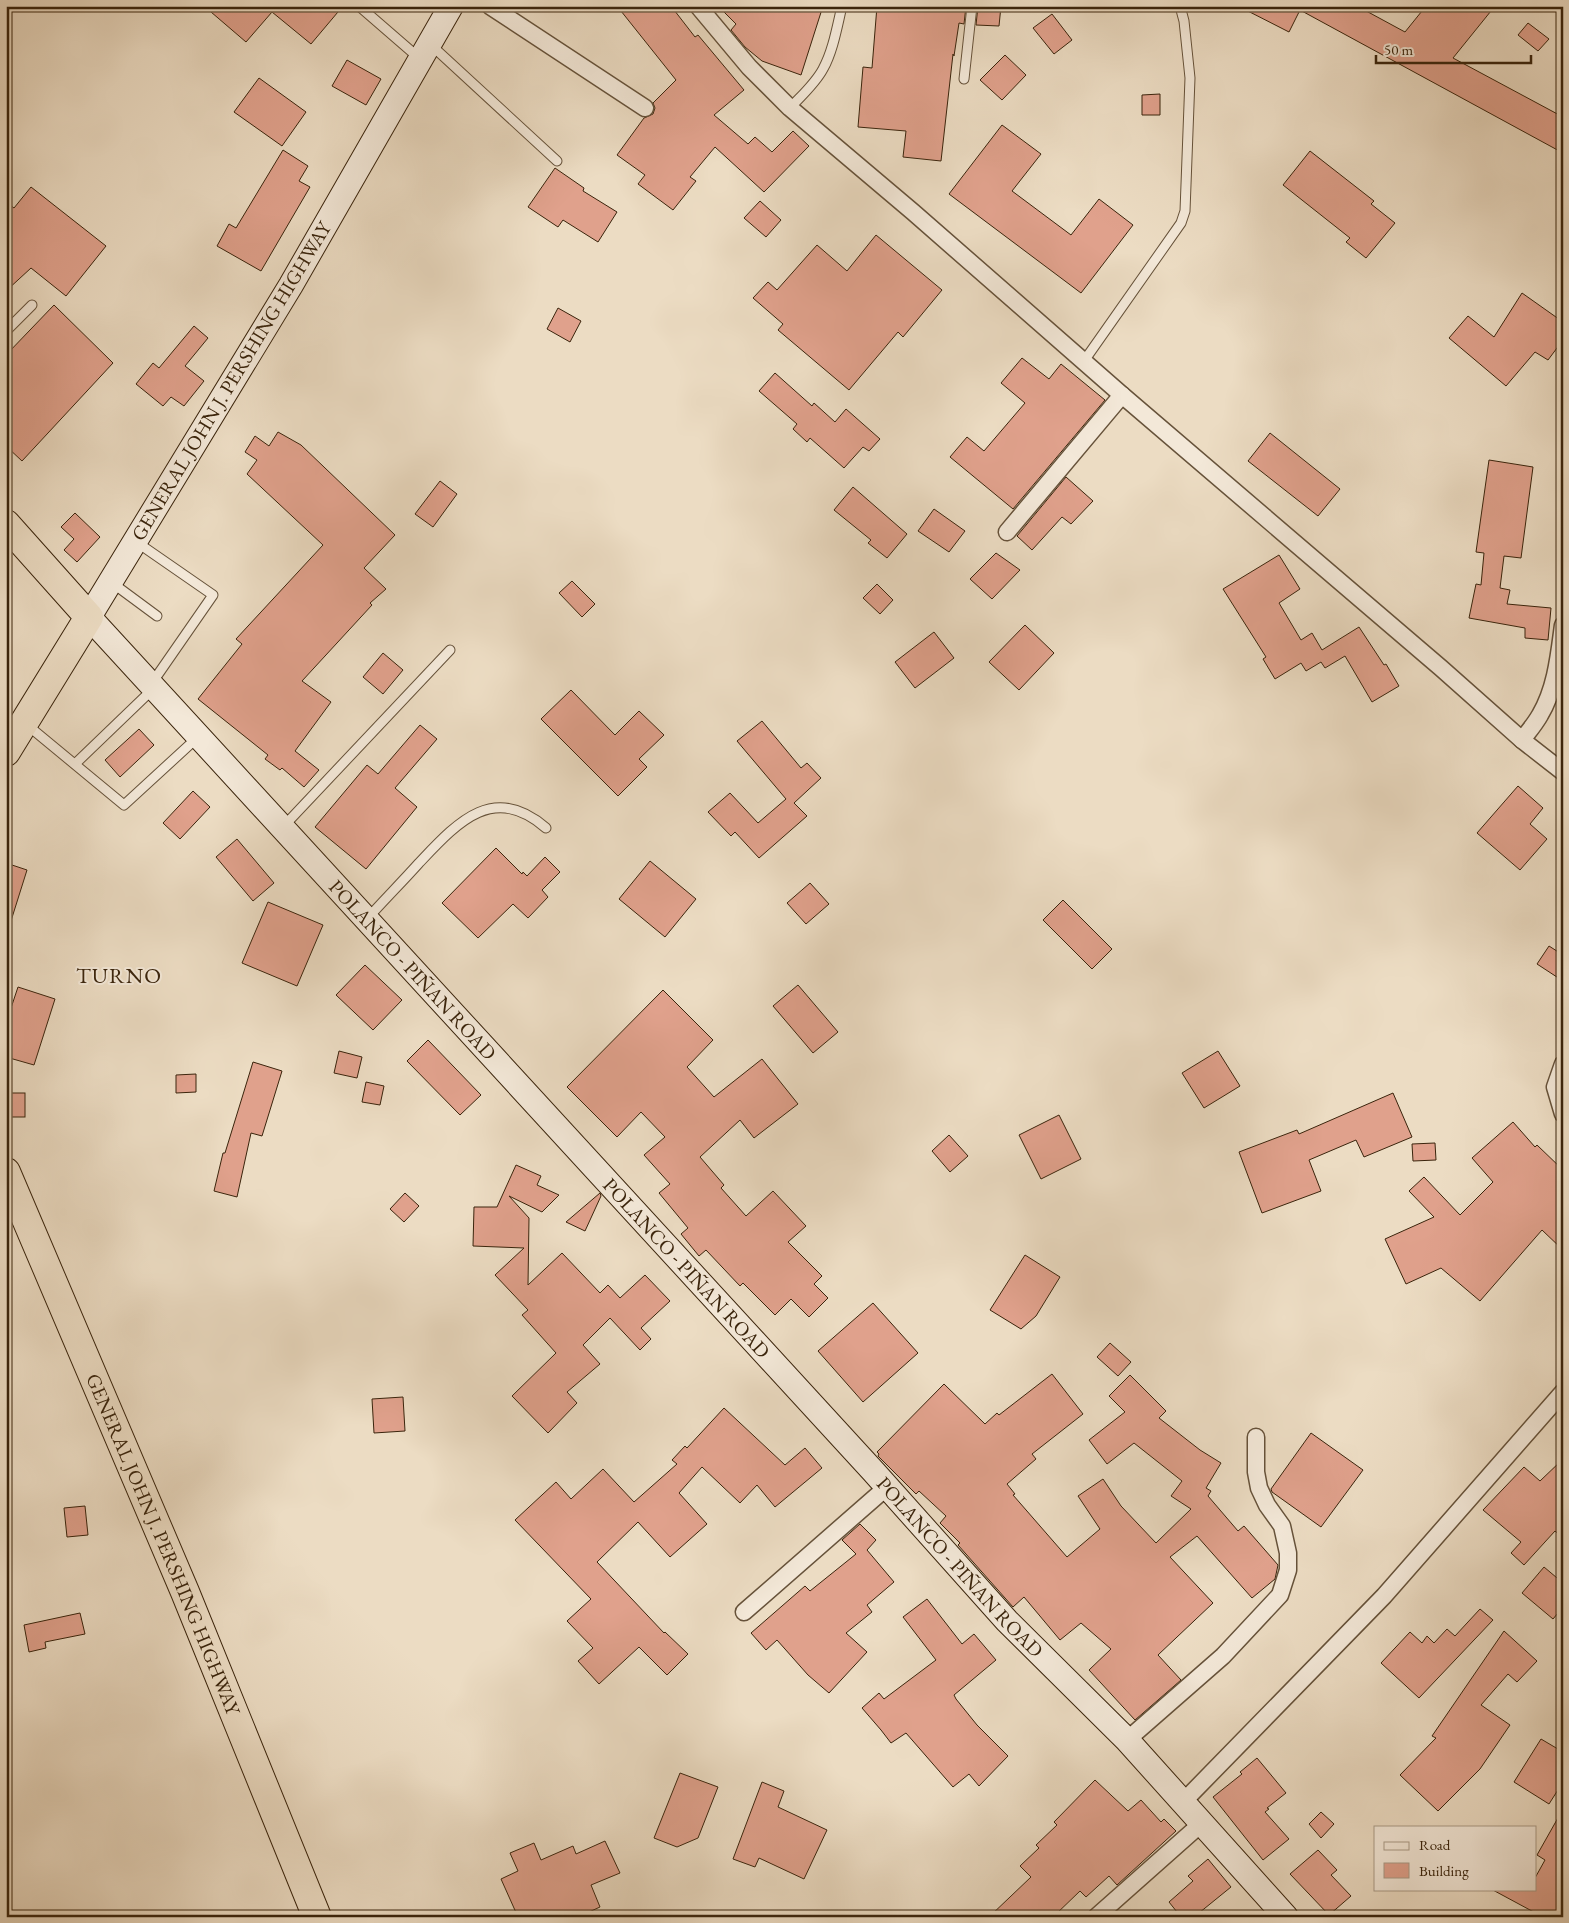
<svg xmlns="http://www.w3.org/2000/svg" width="1569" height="1923" font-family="'EB Garamond',serif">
	<rect width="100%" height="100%" fill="#ecdcc3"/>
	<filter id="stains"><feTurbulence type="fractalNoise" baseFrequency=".004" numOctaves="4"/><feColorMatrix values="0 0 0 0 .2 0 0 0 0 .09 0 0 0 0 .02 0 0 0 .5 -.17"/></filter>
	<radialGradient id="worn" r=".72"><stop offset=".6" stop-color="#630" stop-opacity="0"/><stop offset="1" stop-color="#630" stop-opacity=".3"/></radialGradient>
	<g fill="#e0a18c" stroke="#3a240c">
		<polygon points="204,6 343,6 311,44 272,12 246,42"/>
		<polygon points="617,6 671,6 695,37 698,35 744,90 714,115 748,144 755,137 772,152 793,131 809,146 764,192 715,147 690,177 696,181 673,210 638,184 645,175 617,155 644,118 653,114 655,108 653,103 676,80"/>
		<polygon points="718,6 823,6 801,75 762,61 745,47 731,30 736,24"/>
		<polygon points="877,6 966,6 964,24 959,23 954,56 953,54 941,161 903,157 906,131 858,127 863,67 872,68"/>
		<polygon points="978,6 1001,6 999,26 976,25"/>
		<polygon points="1238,6 1357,6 1405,32 1426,6 1495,6 1453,58 1563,117 1563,153 1300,10 1289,32"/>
		<polygon points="1052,14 1072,40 1054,54 1033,28"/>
		<polygon points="1528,23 1549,39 1538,51 1518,35"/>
		<polygon points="1005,55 1026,75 1002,100 980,80"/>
		<polygon points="347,60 381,79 366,105 332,86"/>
		<polygon points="259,78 306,112 282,146 234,112"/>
		<polygon points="1160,94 1160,115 1142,115 1142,95"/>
		<polygon points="1002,125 1041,154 1012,191 1071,235 1099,199 1133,225 1081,293 949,194"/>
		<polygon points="283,150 308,166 299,181 310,187 261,271 217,246 229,224 236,228"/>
		<polygon points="1310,151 1374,201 1371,204 1395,223 1366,258 1346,242 1350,238 1283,185"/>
		<polygon points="555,168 584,188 583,191 617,212 598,242 563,220 558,227 528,207"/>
		<polygon points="31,187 106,246 66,296 31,268 6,291 6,202 14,208"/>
		<polygon points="760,201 781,220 766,237 744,218"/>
		<polygon points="876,235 942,290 903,337 898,332 849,390 778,330 783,324 753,298 768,282 777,290 817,245 847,271"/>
		<polygon points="1522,293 1563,322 1563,340 1548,360 1535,352 1506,386 1449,338 1468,316 1494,337"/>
		<polygon points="54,305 113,363 22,461 6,446 6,355"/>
		<polygon points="558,308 581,321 570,342 547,329"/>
		<polygon points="194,326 208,338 185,366 204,381 184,406 171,397 163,406 136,384 153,363 159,368"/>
		<polygon points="1022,358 1049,379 1061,364 1105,400 1013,509 950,457 967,437 984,451 1025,403 1001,383"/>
		<polygon points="775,373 812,406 814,403 835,422 846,409 880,439 869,451 863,447 844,468 810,438 807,442 793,429 797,424 759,391"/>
		<polygon points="278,432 301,445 395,535 364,568 386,589 370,603 372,605 302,681 331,702 295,751 319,770 304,787 282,768 280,770 265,759 268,755 198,699 242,644 236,639 323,545 247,474 257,460 245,452 255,436 269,446"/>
		<polygon points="1270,433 1340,489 1318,516 1248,461"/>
		<polygon points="1489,460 1533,467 1521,558 1504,556 1500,588 1510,590 1507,604 1551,608 1548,640 1525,638 1525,628 1469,618 1476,584 1481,585 1484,553 1476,552"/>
		<polygon points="1066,477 1093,501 1071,524 1062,517 1032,550 1017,536"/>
		<polygon points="440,481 457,494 433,527 415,514"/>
		<polygon points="853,487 907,534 887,558 868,543 871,540 834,510"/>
		<polygon points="934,509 965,531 949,552 918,531"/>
		<polygon points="75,513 100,537 77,562 64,550 74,539 61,527"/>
		<polygon points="996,553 1020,570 992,599 970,579"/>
		<polygon points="1279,555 1300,589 1279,603 1301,640 1312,633 1322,650 1359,627 1384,665 1386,664 1399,686 1372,702 1345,656 1325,668 1321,662 1306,671 1301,663 1275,679 1263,659 1266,657 1223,589"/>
		<polygon points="572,581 595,604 582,617 559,593"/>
		<polygon points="877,584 893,600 880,614 863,598"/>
		<polygon points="1025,625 1054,653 1019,690 989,662"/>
		<polygon points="934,632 954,658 915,688 895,662"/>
		<polygon points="383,653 403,670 383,694 363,677"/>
		<polygon points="571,690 615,735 639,711 664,735 639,759 647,767 618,796 541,719"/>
		<polygon points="762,721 801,768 807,763 821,778 794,803 807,816 759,858 735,832 731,836 708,812 730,793 758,823 786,799 737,741"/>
		<polygon points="420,725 437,739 395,788 417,807 366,869 315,827 367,765 378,774"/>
		<polygon points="139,729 154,745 120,777 105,760"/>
		<polygon points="1518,786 1543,808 1530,824 1547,839 1520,870 1477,833"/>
		<polygon points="193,791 210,807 180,839 163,823"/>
		<polygon points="237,839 274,883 253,901 216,857"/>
		<polygon points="496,848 522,874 523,872 527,876 545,857 560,872 542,890 548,897 528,918 513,904 478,938 442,903"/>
		<polygon points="650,861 696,899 665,937 619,899"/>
		<polygon points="6,863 27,870 10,924 6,923"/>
		<polygon points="810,883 829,904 806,924 787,903"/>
		<polygon points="1063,900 1112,949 1092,969 1043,920"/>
		<polygon points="268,902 323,925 297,986 242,963"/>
		<polygon points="1549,946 1563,955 1563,981 1537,964"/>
		<polygon points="365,965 402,1000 373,1030 336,995"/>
		<polygon points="798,985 838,1032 813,1053 773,1006"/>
		<polygon points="18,987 55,999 34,1065 6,1057 6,1023"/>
		<polygon points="663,990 713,1040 687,1067 714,1097 762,1059 798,1104 754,1138 740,1120 700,1157 724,1185 721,1188 746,1216 773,1191 806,1226 788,1242 822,1276 814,1284 828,1298 809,1317 791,1299 775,1315 743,1283 740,1286 706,1250 699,1256 681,1234 688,1228 659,1193 670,1184 644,1155 665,1137 641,1112 617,1137 567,1087"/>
		<polygon points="428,1040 481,1095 460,1115 407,1061"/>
		<polygon points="339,1051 362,1057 357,1078 334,1073"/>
		<polygon points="1218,1051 1240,1086 1204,1108 1182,1073"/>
		<polygon points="253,1062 282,1071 262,1136 251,1133 237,1197 214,1191 223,1153 225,1153"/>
		<polygon points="196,1074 196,1092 176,1093 176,1075"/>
		<polygon points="366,1082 384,1086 380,1105 362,1102"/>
		<rect x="6" y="1093" width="19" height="24"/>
		<polygon points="1393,1093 1412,1137 1364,1157 1356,1140 1309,1160 1321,1191 1262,1213 1239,1152 1297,1130 1299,1134"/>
		<polygon points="1059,1115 1081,1159 1041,1179 1019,1135"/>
		<polygon points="1513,1122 1535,1147 1537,1145 1563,1170 1563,1250 1542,1230 1480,1301 1441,1268 1406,1284 1385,1239 1434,1217 1409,1191 1424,1177 1460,1215 1493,1182 1472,1158"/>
		<polygon points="949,1135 968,1156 950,1172 932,1151"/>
		<polygon points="1435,1143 1436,1160 1413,1161 1412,1144"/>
		<polygon points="516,1165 541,1176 537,1185 559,1195 542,1212 509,1196 529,1218 528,1285 562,1253 600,1293 608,1285 620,1298 645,1275 670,1301 641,1328 651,1339 640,1350 610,1318 583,1345 600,1364 567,1392 577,1403 548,1433 512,1396 556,1353 522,1315 528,1310 495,1275 524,1248 473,1246 474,1207 497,1207"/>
		<polygon points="405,1193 419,1206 404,1222 390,1209"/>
		<polygon points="600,1193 601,1196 585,1231 566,1222"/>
		<polygon points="1025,1255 1060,1277 1036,1316 1021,1329 990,1310"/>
		<polygon points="873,1303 918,1353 863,1402 818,1351"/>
		<polygon points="1110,1343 1131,1362 1118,1376 1097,1357"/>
		<polygon points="1052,1374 1083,1414 1032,1454 1036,1459 1007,1484 1015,1494 1013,1495 1067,1557 1100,1529 1078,1496 1103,1479 1121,1506 1156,1543 1191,1509 1171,1496 1182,1481 1134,1443 1107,1464 1089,1440 1125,1412 1109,1396 1130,1375 1166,1411 1159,1418 1200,1450 1221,1463 1206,1488 1211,1491 1208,1496 1238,1531 1244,1526 1278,1565 1275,1579 1252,1598 1197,1536 1170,1557 1213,1603 1158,1655 1181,1680 1135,1720 1089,1670 1111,1649 1081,1623 1060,1640 1024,1597 1013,1607 958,1545 960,1543 940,1523 946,1516 919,1491 916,1494 878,1456 879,1454 877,1452 944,1384 985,1424 997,1413 999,1415"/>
		<polygon points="403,1397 405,1431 374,1433 372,1399"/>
		<polygon points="724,1408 785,1465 805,1448 822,1468 775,1507 757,1485 740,1503 702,1467 679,1493 707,1524 670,1557 638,1522 597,1562 664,1633 665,1632 688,1654 667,1675 639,1647 599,1684 578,1661 593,1648 567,1621 591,1599 515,1520 556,1482 571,1499 603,1469 634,1502 677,1464 672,1460 685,1446 687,1448"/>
		<polygon points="1311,1433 1363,1470 1321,1527 1272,1492 1271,1489"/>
		<polygon points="1563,1459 1563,1538 1555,1531 1524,1565 1511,1553 1521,1542 1483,1510 1524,1467 1540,1481"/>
		<polygon points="85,1506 88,1535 67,1537 64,1508"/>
		<polygon points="860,1524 876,1540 867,1550 894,1582 867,1605 872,1612 846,1633 867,1652 829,1693 808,1675 777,1640 766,1650 751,1633 805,1586 810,1591 856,1554 842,1540"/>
		<polygon points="1544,1567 1563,1583 1563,1607 1553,1619 1522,1593"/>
		<polygon points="927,1599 962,1644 974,1634 996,1660 954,1695 956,1699 977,1725 1008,1756 979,1786 969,1774 953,1787 906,1733 891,1743 881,1730 862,1708 879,1693 884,1699 936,1660 903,1617"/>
		<polygon points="1480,1609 1493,1620 1419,1698 1381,1663 1410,1632 1422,1643 1427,1636 1434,1643 1447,1629 1455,1636"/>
		<polygon points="80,1613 85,1634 45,1642 46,1648 29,1652 24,1625"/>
		<polygon points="1504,1631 1537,1661 1517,1682 1508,1674 1481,1705 1510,1725 1480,1769 1438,1811 1400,1775 1436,1738 1432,1736"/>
		<polygon points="1541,1739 1563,1752 1563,1782 1549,1804 1514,1782"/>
		<polygon points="1257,1758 1286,1793 1267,1808 1269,1809 1265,1812 1289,1839 1263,1860 1213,1797 1242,1774 1240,1772"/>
		<polygon points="680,1773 718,1787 698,1838 677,1847 654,1838"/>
		<polygon points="1095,1780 1128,1811 1141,1800 1161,1822 1164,1819 1176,1831 1117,1885 1109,1876 1086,1897 1080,1891 1053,1917 989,1917 1031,1877 1020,1866 1039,1848 1036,1845 1057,1825 1054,1822"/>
		<polygon points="762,1782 784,1791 778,1807 827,1830 804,1879 759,1858 755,1867 733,1859"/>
		<polygon points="1563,1809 1563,1910 1559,1917 1543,1917 1491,1889 1535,1889 1535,1878 1545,1860 1537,1855"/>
		<polygon points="1321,1812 1334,1824 1321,1838 1309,1824"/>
		<polygon points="605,1841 620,1873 591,1885 600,1907 578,1917 518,1917 501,1879 518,1871 510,1853 534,1843 541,1860 573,1846 576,1854"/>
		<polygon points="1318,1850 1337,1870 1331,1875 1351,1896 1329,1915 1290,1874"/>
		<polygon points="1208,1859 1231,1887 1194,1917 1181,1917 1169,1902 1193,1881 1188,1876"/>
	</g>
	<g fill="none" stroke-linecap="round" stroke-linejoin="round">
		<defs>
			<g id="service">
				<polyline points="359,6 419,58"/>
				<polyline points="430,44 557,161"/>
				<polyline points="964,79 972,6"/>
				<path d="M 790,108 C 801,96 815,84 823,69 C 833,51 837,27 842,6"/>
				<polyline points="6,331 32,305"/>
				<polyline points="1084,361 1181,223 1185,211 1190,78 1184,21 1180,6"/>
				<polyline points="135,541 213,595 152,683"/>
				<polyline points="111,582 157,616"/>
				<polyline points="26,724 124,805 198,737"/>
				<polyline points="75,764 154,688"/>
				<polyline points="283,827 450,650"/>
				<path d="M 367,919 C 384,900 402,882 419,863 C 457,823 493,782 546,828"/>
			</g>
			<g id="minor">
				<polyline points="490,6 645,108"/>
				<polyline points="698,6 749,67 790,108 913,212 1122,395 1441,668 1522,740 1563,772"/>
				<polyline points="1007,532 1122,395"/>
				<path d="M 1522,740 C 1528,732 1535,724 1540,715 C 1556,688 1559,655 1563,625"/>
				<polyline points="1563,1064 1555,1087 1563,1114"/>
				<polyline points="744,1612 887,1487"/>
				<polyline points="1127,1740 1223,1656 1280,1595 1288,1570 1288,1553 1282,1526 1267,1505 1259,1488 1256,1472 1256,1437"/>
				<polyline points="1183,1802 1384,1596 1563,1392"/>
				<polyline points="1096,1917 1202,1823"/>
			</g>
			<g id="secondary">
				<path id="s1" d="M 451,6 L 291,285 L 89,617 L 873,1471 L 1007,1621 L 1127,1740 L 1286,1917"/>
			</g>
			<g id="trunk">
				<polyline points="6,524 89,617 6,752"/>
				<path id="s2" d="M 6,1172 L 185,1592 L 317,1917"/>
			</g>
		</defs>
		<use href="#service" stroke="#66523a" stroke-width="11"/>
		<use href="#minor" stroke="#66523a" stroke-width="19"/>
		<use href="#secondary" stroke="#3a240c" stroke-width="26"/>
		<use href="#trunk" stroke="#3a240c" stroke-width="30"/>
		<use href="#service" stroke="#f3e8d8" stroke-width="9"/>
		<use href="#minor" stroke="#f3e8d8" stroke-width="16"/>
		<use href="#secondary" stroke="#f3e8d8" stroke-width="24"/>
		<use href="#trunk" stroke="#ecdcc3" stroke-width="28"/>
	</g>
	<g text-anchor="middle" stroke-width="4" stroke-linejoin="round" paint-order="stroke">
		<g font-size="20" fill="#3a240c" stroke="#f3e8d8">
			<text transform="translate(231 381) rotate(-59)" y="7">GENERAL JOHN J. PERSHING HIGHWAY</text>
			<text dy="7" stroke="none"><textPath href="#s1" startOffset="1189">POLANCO - PIÑAN ROAD</textPath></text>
			<text dy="7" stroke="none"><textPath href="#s1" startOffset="1594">POLANCO - PIÑAN ROAD</textPath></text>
			<text dy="7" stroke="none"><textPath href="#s2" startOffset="404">GENERAL JOHN J. PERSHING HIGHWAY</textPath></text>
			<text dy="7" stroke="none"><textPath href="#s1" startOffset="1999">POLANCO - PIÑAN ROAD</textPath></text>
		</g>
		<g font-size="22" letter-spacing="1" fill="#3a240c" stroke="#f3e8d8">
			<text x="119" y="983">TURNO</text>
		</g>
	</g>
	<rect width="1569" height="1923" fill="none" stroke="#ecdcc3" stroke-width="25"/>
	<rect x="8" y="8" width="1554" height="1908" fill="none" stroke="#3a240c" stroke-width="2.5"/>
	<rect x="12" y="12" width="1544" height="1898" fill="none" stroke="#3a240c"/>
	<rect x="1374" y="1826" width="162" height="65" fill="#f3e8d8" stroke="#a99a86"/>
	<rect x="1384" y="1842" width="25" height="8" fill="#f3e8d8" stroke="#a99a86"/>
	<text x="1419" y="1850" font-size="15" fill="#3a240c">Road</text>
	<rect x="1384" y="1863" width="25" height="15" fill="#e0a18c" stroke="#a99a86"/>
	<text x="1419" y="1876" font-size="15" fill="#3a240c">Building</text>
	<path d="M1376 55v8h155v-8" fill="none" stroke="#3a240c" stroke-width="2.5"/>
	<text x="1384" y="55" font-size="15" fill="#3a240c" stroke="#f3e8d8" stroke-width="4" paint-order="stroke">50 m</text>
	<rect width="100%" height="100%" filter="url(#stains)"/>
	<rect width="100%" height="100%" fill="url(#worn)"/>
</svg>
